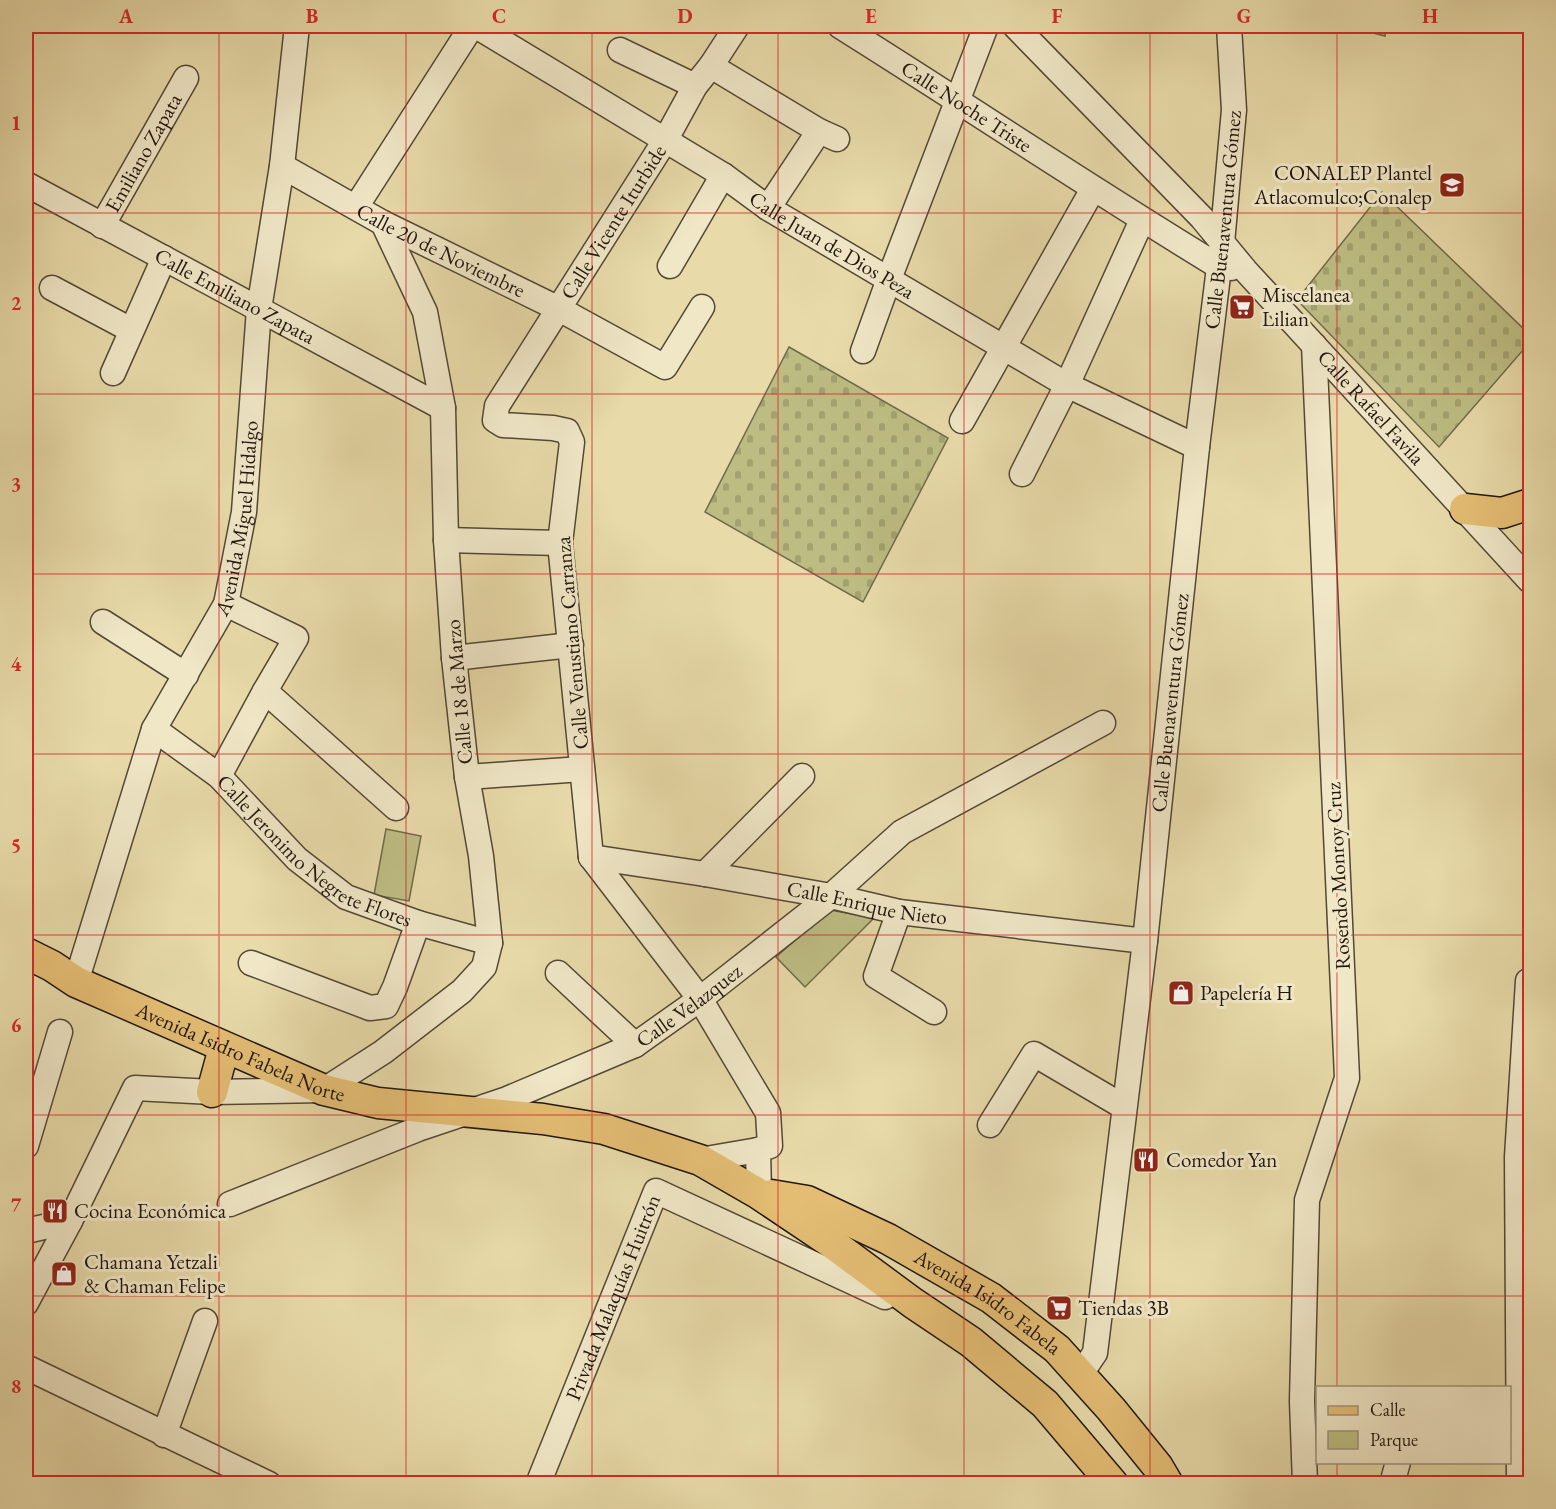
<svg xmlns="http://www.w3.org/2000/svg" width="1556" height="1509" font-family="'EB Garamond',serif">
	<defs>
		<pattern id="cemetery-stones" width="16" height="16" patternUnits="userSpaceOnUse" patternTransform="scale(1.5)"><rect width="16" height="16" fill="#bdbd83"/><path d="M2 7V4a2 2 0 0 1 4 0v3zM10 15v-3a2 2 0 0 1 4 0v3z" fill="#a2a270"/></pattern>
	</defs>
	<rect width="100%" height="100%" fill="#e8daa9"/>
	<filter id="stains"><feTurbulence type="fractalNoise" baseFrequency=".00333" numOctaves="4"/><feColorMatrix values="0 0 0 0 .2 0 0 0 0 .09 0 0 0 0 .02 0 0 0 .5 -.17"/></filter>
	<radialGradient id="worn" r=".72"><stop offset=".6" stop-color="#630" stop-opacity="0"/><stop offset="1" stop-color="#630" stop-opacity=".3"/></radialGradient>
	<g fill="url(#cemetery-stones)" stroke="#6f6a4a" stroke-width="1.5">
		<polygon points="1382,192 1530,335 1530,342 1439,447 1297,300"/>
		<polygon points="789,347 948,438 863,602 705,512"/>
	</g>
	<g fill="#bdbd83" stroke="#6f6a4a" stroke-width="1.5">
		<polygon points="1349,26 1387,26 1385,36 1349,27"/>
		<polygon points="386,829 421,836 409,901 374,895"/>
		<polygon points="830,910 874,918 805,987 776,957"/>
	</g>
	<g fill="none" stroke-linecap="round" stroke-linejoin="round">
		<defs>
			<g id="minor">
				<path id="s1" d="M 476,26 L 723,175 L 768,208 L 1067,385 L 1197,447"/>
				<path id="s2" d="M 840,26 C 966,105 1090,188 1218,266 L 1231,268"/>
				<path id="s3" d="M 1015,26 L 1202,218 L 1245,270 L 1530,581"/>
				<polyline points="620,50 695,86"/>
				<polyline points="711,66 819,131 837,139"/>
				<path id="s4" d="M 282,166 L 383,223 L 559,309 L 665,367 L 702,307"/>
				<path id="s5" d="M 26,184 L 443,408"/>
				<polyline points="356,207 472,26"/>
				<polyline points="768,208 819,131"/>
				<path id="s6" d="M 102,226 L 186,78"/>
				<polyline points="670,266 723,175"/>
				<polyline points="52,288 131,330"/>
				<polyline points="863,351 889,279 986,26"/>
				<polyline points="113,373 164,258"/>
				<polyline points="962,421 1093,189"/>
				<polyline points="1022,474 1067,385 1142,220"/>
				<polyline points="446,540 560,543"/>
				<polyline points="103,622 186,675"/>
				<polyline points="454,658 571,645"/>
				<polyline points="265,691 396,808"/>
				<path id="s7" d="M 154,729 L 219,776 L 297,859 L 346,897 L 418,923 L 490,943"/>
				<polyline points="219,776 265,691 296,638 226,604"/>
				<polyline points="467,777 582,769"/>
				<path id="s8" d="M 591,857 L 560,543 L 572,442 L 567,431 L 553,428 L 503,425 L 495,420 L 497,406 L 666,139 L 695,86 L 711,66 L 737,26"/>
				<path id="s9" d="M 591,857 L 705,874 L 831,896 L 899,912 L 1145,941"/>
				<polyline points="591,857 700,999 768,1113 770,1146 758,1150 700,1160"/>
				<polyline points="705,874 802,776"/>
				<polyline points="899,912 876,976 934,1012"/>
				<polyline points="251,963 370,1008 386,1006 395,987 418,923"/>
				<polyline points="558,973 635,1045"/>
				<path id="s10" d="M 76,982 L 154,729 L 226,604 L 244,512 L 259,309 L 282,166 L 297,26"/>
				<polyline points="990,1125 1034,1054 1124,1107"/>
				<polyline points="26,1146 60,1032"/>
				<polyline points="758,1150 759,1194"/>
				<path id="s11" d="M 230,1204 L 418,1129 L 507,1099 L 635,1045 L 700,999 L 831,896 L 902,832 L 1103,723"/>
				<polyline points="26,1231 70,1221"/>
				<polyline points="26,1303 70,1221 135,1088 212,1092 324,1090 383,1052 462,991 484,967 490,943 481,856 467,777 454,658 446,540 443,408 425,312 383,223"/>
				<polyline points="26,1367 269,1484"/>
				<path id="s12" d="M 1080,1375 L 1095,1353 L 1145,941 L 1197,447 L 1222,243 L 1234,110 L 1229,26"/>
				<polyline points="164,1435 205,1321"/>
				<path id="s13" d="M 538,1484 L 656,1191 L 885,1297 L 890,1286"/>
				<polyline points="1305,1484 1302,1401 1307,1200 1347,1078 1314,345"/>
				<polyline points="1392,1484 1398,1462"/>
				<polyline points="1519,1484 1517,1157 1528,981 1530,980"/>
			</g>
			<g id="major">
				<polyline points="1465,509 1502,513 1530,504"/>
				<path id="s14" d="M 26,953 L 52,966 L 76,982 L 324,1090 L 378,1103 L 543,1119 L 604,1129 L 700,1160 L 759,1194 L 829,1241 L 913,1303 L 971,1342 L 1045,1404 L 1113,1484"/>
				<polyline points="212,1092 224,1048"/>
				<path id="s15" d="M 771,1195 L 807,1201 L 888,1239 L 991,1298 L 1057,1349 L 1111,1409 L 1158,1467 L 1168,1484"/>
			</g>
		</defs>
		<use href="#minor" stroke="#534836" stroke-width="27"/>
		<use href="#major" stroke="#211710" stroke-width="33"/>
		<use href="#minor" stroke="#f0e7c7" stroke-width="24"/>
		<use href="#major" stroke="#e4bd74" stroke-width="30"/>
	</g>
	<path fill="none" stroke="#d62828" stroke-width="1.5" stroke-opacity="0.55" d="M 219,26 L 219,1484M 406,26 L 406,1484M 592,26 L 592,1484M 778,26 L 778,1484M 964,26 L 964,1484M 1150,26 L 1150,1484M 1337,26 L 1337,1388M 26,213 L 1530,213M 26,394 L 1530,394M 26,574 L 1530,574M 26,754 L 1530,754M 26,935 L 1530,935M 26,1115 L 1530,1115M 26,1296 L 1530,1296M 1337,1462 L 1337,1484"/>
	<defs>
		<symbol id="school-square" viewBox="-11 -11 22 22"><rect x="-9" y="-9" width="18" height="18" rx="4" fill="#8f2418" stroke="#f0e7c7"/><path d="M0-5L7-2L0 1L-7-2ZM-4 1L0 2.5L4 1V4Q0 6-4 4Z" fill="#fff"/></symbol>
		<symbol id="supermarket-square" viewBox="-11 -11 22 22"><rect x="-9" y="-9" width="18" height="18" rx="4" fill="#8f2418" stroke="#f0e7c7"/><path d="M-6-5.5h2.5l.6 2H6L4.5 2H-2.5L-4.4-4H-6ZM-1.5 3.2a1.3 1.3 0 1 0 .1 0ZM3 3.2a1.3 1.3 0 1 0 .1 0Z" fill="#fff"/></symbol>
		<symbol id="shop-square" viewBox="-11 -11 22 22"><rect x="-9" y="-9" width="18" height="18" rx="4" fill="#8f2418" stroke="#f0e7c7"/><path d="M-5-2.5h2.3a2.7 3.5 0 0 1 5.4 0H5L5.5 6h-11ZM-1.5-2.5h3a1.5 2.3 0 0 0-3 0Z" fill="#fff"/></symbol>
		<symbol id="restaurant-square" viewBox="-11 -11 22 22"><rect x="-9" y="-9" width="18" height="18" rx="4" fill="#8f2418" stroke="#f0e7c7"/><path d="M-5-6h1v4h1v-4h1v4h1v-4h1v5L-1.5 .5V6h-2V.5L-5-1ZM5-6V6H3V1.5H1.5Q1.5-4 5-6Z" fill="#fff"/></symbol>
	</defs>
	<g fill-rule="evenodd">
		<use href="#school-square" x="1437" y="170" width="30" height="30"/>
		<use href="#supermarket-square" x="1227" y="292" width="30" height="30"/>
		<use href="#shop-square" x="1166" y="978" width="30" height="30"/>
		<use href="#restaurant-square" x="1131" y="1145" width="30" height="30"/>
		<use href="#restaurant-square" x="40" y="1196" width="30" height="30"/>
		<use href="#shop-square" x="49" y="1259" width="30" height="30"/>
		<use href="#supermarket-square" x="1044" y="1293" width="30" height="30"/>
	</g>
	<g text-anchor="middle" stroke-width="6" stroke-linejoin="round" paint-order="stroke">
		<g font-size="21" fill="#211710" stroke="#f0e7c7">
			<text dy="7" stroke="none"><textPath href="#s2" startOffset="150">Calle Noche Triste</textPath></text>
			<text dy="7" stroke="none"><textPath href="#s6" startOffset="84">Emiliano Zapata</textPath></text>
			<text dy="7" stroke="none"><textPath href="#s12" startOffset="1167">Calle Buenaventura Gómez</textPath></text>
			<text dy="7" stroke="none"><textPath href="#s8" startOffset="735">Calle Vicente Iturbide</textPath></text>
			<text dy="7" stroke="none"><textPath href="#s1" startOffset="418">Calle Juan de Dios Peza</textPath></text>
			<text dy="7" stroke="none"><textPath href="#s4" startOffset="180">Calle 20 de Noviembre</textPath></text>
			<text dy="7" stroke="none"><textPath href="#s5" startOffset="237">Calle Emiliano Zapata</textPath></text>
			<text dy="7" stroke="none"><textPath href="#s3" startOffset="522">Calle Rafael Favila</textPath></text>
			<text dy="7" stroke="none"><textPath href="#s10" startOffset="496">Avenida Miguel Hidalgo</textPath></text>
			<text transform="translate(572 643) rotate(-95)" y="7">Calle Venustiano Carranza</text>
			<text transform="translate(459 692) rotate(-95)" y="7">Calle 18 de Marzo</text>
			<text dy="7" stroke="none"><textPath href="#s12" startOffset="681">Calle Buenaventura Gómez</textPath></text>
			<text dy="7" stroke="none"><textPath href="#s7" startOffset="204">Calle Jeronimo Negrete Flores</textPath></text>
			<text transform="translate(1338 876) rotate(-93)" y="7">Rosendo Monroy Cruz</text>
			<text dy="7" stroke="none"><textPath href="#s9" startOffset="280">Calle Enrique Nieto</textPath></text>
			<text dy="7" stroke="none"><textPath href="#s11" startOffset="502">Calle Velazquez</textPath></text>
			<text dy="7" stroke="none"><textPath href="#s14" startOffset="237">Avenida Isidro Fabela Norte</textPath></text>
			<text dy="7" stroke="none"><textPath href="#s13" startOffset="201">Privada Malaquías Huitrón</textPath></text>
			<text dy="7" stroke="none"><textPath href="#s15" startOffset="244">Avenida Isidro Fabela</textPath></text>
		</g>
		<g font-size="21" fill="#211710" stroke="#f0e7c7" text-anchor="start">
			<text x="1432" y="180" text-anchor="end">CONALEP Plantel<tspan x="1432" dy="24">Atlacomulco;Conalep</tspan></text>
			<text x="1262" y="302">Miscelanea<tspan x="1262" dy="24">Lilian</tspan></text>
			<text x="1200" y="1000">Papelería H</text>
			<text x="1166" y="1167">Comedor Yan</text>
			<text x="74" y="1218">Cocina Económica</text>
			<text x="84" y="1269">Chamana Yetzali<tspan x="84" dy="24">&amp; Chaman Felipe</tspan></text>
			<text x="1078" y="1315">Tiendas 3B</text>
		</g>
	</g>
	<rect width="1556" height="1509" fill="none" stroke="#e8daa9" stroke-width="66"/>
	<rect x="1316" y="1386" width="195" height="78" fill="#f0e7c7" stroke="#9d947e" stroke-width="1.5"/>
	<rect x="1328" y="1406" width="30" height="9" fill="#e4bd74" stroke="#9d947e" stroke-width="1.5"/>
	<text x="1370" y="1416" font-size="18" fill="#211710">Calle</text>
	<rect x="1328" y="1431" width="30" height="18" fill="#bdbd83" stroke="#9d947e" stroke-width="1.5"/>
	<text x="1370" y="1446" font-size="18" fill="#211710">Parque</text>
	<rect x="33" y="33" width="1490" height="1443" fill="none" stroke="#d62828" stroke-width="2"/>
	<g font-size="20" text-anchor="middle" font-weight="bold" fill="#d62828">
		<text x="126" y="23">A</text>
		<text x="312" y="23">B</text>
		<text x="499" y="23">C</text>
		<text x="685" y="23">D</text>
		<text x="871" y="23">E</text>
		<text x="1057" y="23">F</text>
		<text x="1244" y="23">G</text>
		<text x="1430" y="23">H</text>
		<text x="16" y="130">1</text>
		<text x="16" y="310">2</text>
		<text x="16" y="491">3</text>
		<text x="16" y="671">4</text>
		<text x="16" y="852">5</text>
		<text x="16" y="1032">6</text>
		<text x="16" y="1212">7</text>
		<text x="16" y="1393">8</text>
	</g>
	<rect width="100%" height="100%" filter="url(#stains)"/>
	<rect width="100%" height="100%" fill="url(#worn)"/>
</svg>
